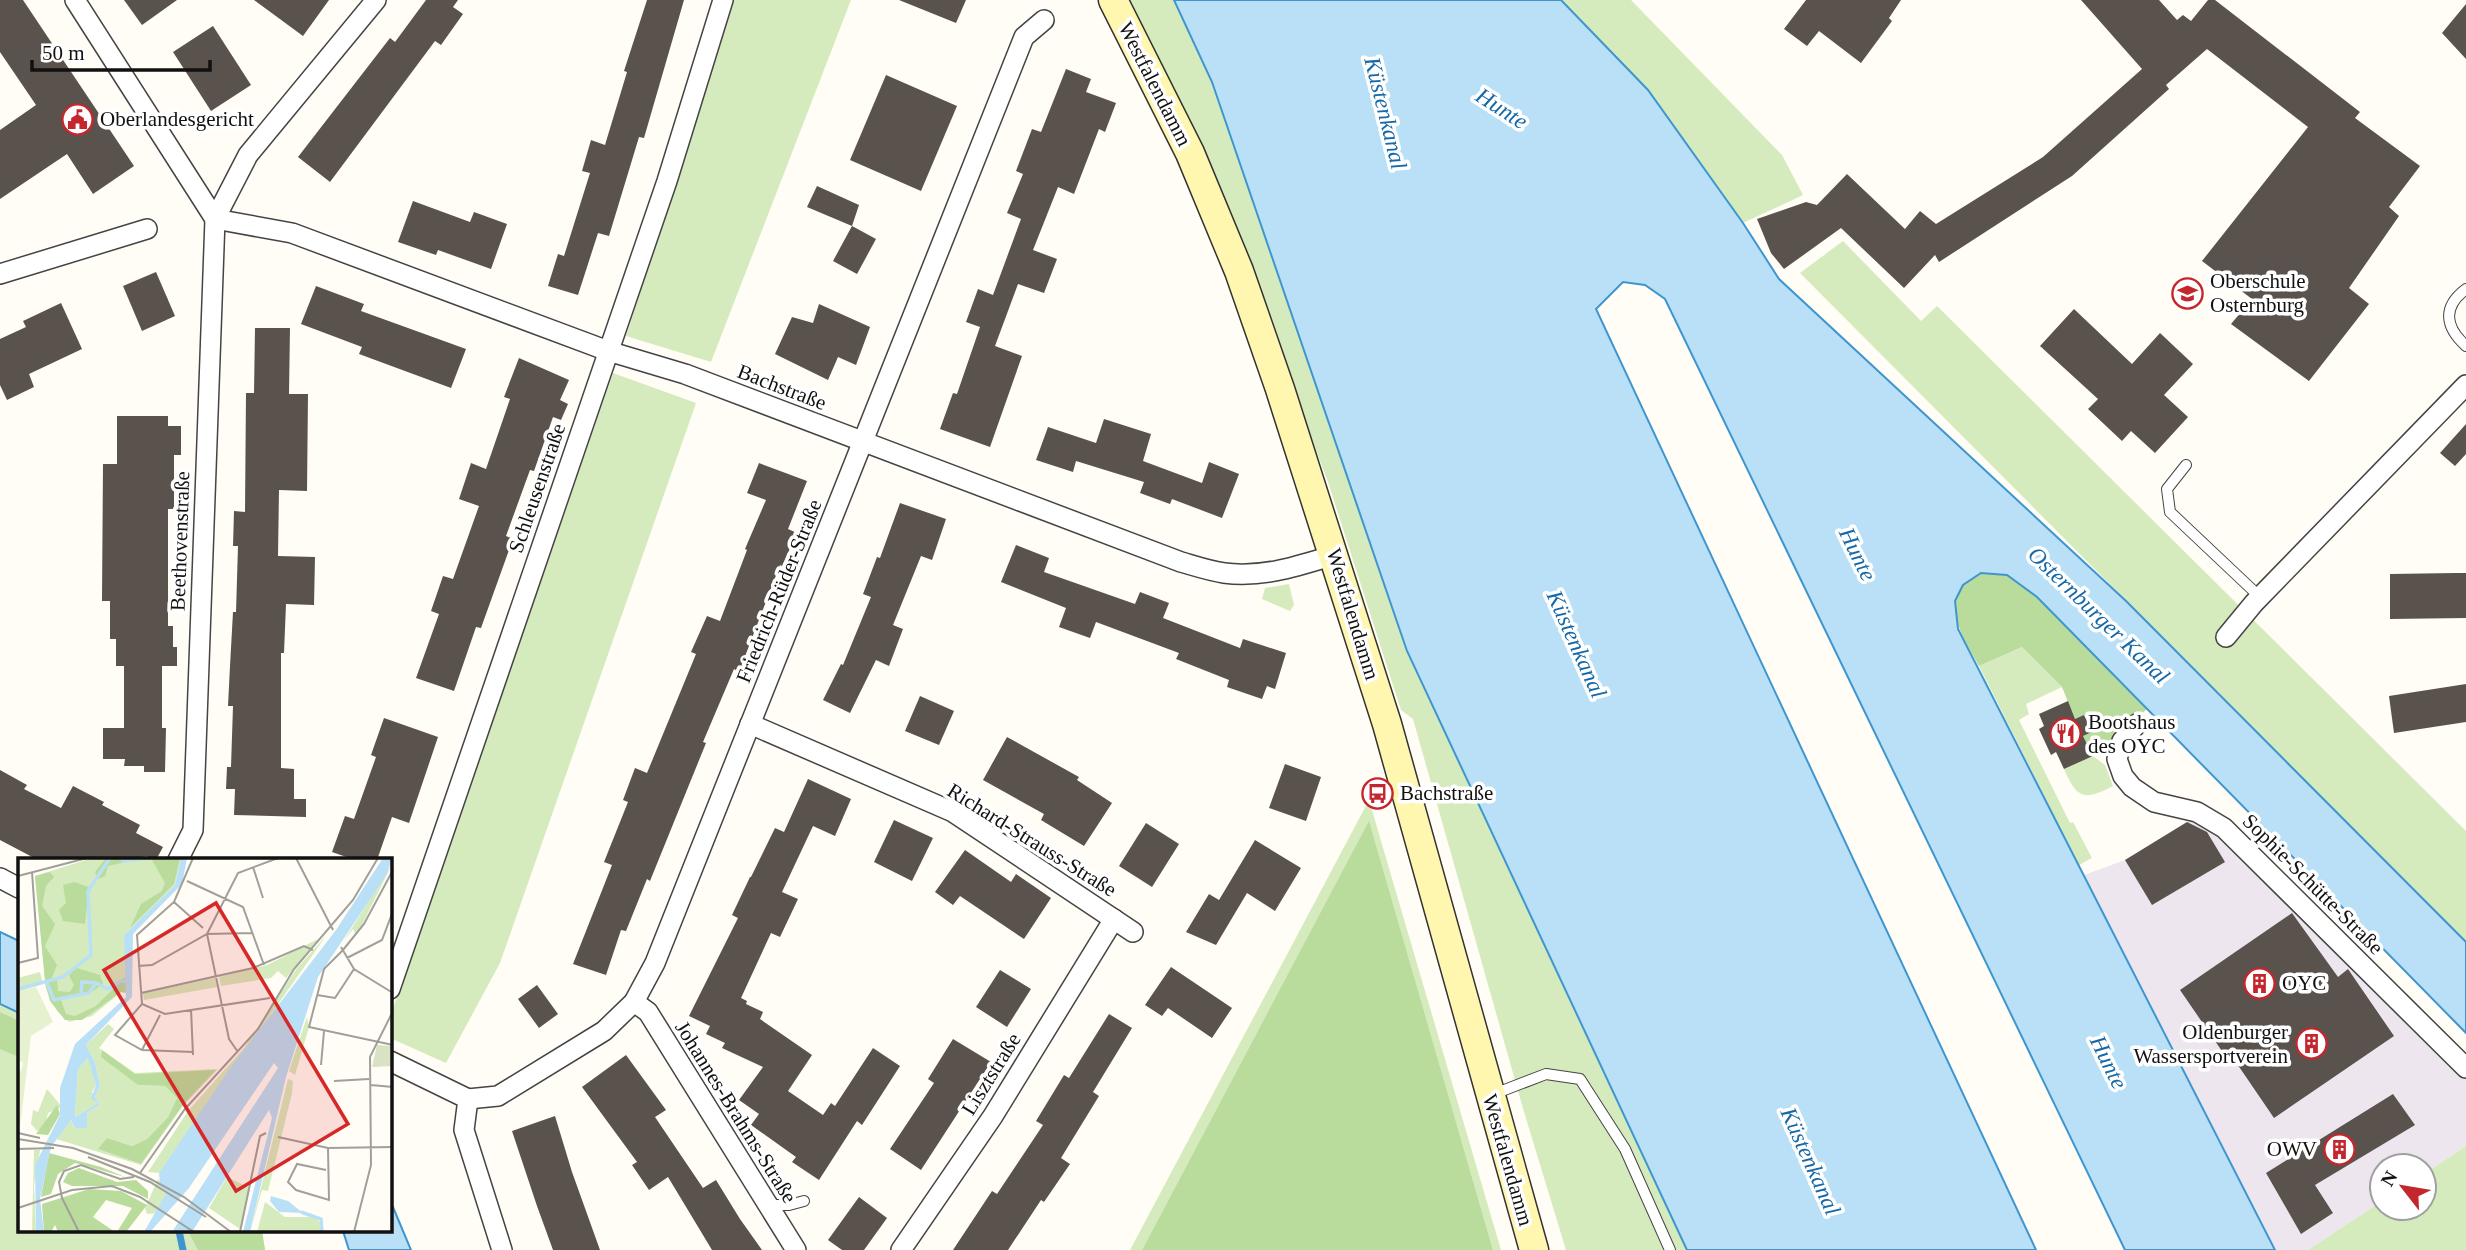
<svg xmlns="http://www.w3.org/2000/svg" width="2466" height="1250" font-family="Georgia,serif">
	<rect width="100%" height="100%" fill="#fffdf5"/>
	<polygon fill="#eee6ef" points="2197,816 2222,831 2466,1076 2466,1146 2424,1174 2424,1166 2382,1166 2382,1201 2308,1250 2276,1250 2084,875 2125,860"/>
	<g fill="#d5ebbd">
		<polygon points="734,0 851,0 711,362 626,336"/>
		<polygon points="1123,0 1174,0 1212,82 1407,651 1687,1250 1566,1250 1524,1112 1413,719 1401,710 1328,482 1192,127"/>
		<polygon points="1561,0 1631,0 1782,155 1803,195 1743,223 1648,90"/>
		<polygon points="1843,241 1921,321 1937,306 2466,831 2466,942 1800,273"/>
		<polygon points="613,373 696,403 500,963 446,1063 390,1038 390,1017"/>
		<polygon points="1289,584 1294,605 1290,611 1262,599 1265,588"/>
		<polygon points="2022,647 2062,687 2026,704 2029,714 2019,720 2070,823 2073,822 2092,858 2079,865 1979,666"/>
		<path d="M 2093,756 L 2105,765 L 2113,786 C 2084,801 2077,799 2064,769 Z"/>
		<polygon points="1369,800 1501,1250 1493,1250 1369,822 1142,1250 1130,1250"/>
		<polygon points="0,1005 19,1014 19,1231 262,1231 265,1250 0,1250"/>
		<polygon points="2466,1146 2466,1250 2308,1250 2382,1201 2382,1208 2424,1208 2424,1174"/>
	</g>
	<g fill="#b9dc9c">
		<path d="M 1981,573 L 2007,575 L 2037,597 L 2147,709 L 2093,756 L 2083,736 L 2092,732 L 2085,715 L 2075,719 L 2062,687 L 2022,647 L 1979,666 C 1967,644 1942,609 1963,585 C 1967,580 1976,576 1981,573 Z"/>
		<polygon points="1369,821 1493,1250 1142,1250"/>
		<polygon points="0,1012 19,1021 19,1057 0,1049"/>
		<polygon points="188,1231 262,1231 265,1250 198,1250"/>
	</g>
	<g fill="#b9e0f7" stroke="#3f96cf" stroke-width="2">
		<polygon points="1174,0 1561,0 1648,90 1743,223 1779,279 2126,601 2466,942 2466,1033 2037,597 2007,575 1981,573 1963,585 1955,601 1958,629 2275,1250 2125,1250 1665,299 1645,285 1623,282 1596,309 2036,1250 1687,1250 1407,651 1212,82"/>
		<polygon points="0,932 19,941 19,1013 0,1004"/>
		<polygon points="390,1200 411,1250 349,1250 343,1231 390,1231"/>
	</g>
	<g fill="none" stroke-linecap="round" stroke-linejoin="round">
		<polyline stroke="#3f96cf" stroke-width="7" points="179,1231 183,1250"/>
	</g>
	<g fill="#5a524d">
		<polygon points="0,0 23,0 134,166 93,194 67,154 0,199 0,130 36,105 0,52"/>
		<polygon points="124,0 177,0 142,25"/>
		<polygon points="254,0 329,0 303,36"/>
		<polygon points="426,0 458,0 453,7 463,14 441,45 435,41 330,182 298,157 390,38 395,42"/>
		<polygon points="647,0 684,0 644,138 639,137 609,236 598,233 578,295 548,286 558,254 564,256 590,173 582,171 591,140 605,145 627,72 624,71"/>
		<polygon points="899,0 966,0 956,23"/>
		<polygon points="1806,0 1901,0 1889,18 1892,21 1861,63 1819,31 1807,46 1784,29"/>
		<polygon points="2081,0 2159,0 2177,20 2183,15 2191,21 2208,0 2215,0 2360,112 2355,118 2420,166 2389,207 2399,216 2349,288 2369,304 2309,381 2231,324 2252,299 2202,261 2308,127 2207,49 2166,85 2169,89 2072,176 1939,262 1935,255 1904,288 1841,228 1784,269 1771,253 1757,219 1806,202 1817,205 1847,174 1905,229 1920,211 1936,224 2043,157 2142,69"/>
		<polygon points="2466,4 2466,59 2442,33"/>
		<polygon points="213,26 251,85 211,111 173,52"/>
		<polygon points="1066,69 1091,79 1086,92 1116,103 1105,132 1099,129 1074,194 1058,187 1033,250 1057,259 1044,293 1018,284 995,346 1022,356 990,447 940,429 953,393 957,394 980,327 966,322 978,289 993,295 1021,219 1007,213 1023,174 1016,171 1032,129 1041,132"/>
		<polygon points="886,75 957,106 921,191 850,160"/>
		<polygon points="817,186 859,205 852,226 807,207"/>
		<polygon points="413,201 470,222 474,212 507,224 491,269 438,250 436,255 398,242"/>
		<polygon points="852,226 876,239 857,274 833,261"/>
		<polygon points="156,272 175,316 142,331 123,286"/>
		<polygon points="316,286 364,304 361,311 466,349 451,388 359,354 362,347 301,324"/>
		<polygon points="61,303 82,349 29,374 34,387 7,400 0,385 0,339 26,327 23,321"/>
		<polygon points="819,304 870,327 856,365 838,357 828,380 775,354 792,317 813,323"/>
		<polygon points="2074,309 2132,364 2160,333 2193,364 2164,395 2188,417 2155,453 2131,431 2122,441 2088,409 2098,399 2040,346"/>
		<polygon points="255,328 290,328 289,394 308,394 307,491 279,490 278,556 315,557 314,605 286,604 284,653 281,653 281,768 294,769 294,799 306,799 306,817 234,815 235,789 226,789 227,767 231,767 233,706 228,706 230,666 233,612 236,612 238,546 233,546 234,511 245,512 246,393 254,393"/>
		<polygon points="519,358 569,380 560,400 568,404 561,420 553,417 534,471 530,470 506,536 513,539 481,628 476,627 454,691 416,678 439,614 431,611 443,576 453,579 479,506 459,499 471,463 486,469 510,399 504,397"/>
		<polygon points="117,416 168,416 168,426 181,426 181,455 174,455 174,509 168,509 168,626 173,626 173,647 177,647 177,666 162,666 162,728 166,728 165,772 144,772 144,766 124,766 125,759 103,759 103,728 124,728 124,666 116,666 116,639 110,639 110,601 102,601 103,464 117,464"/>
		<polygon points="1104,419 1151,434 1143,461 1202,483 1209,462 1239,474 1222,518 1172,499 1170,504 1140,493 1144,482 1076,461 1073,472 1036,460 1048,427 1096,443"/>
		<polygon points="2466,424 2466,454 2455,466 2440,453"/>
		<polygon points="759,463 807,481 788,529 797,533 782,566 780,565 739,672 734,669 703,742 706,743 650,881 647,879 626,931 621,930 606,975 573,964 612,865 604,862 628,802 623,800 635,768 647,773 696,654 691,652 707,616 720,621 747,550 745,549 766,500 747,493"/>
		<polygon points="900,503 946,519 932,560 921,556 893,625 903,629 889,666 876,660 850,713 823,700 841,664 843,665 871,597 863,594 877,557 880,558"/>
		<polygon points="1016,545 1049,558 1044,572 1135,604 1140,592 1169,603 1163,618 1240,648 1243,639 1286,653 1275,689 1267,686 1262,699 1227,687 1229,680 1176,659 1179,653 1096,622 1090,638 1059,627 1066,608 1001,582"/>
		<polygon points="2456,573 2466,573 2466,618 2390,619 2390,574"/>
		<polygon points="2466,684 2466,722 2394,733 2389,696"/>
		<polygon points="920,696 954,711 939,745 905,731"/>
		<polygon points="2068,701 2075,719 2084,715 2092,732 2083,736 2093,756 2064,769 2056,752 2051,755 2039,729 2044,726 2039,714"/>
		<polygon points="384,718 438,737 409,823 392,817 377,860 355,860 332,852 345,816 354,819 376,757 371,755"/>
		<polygon points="1007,737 1079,777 1077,780 1112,803 1084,846 1041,820 1044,814 983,780"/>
		<polygon points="1285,764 1321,777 1306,821 1269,808"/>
		<polygon points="0,770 27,785 24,789 61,808 73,786 104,802 102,805 140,825 136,833 163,847 156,860 38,860 0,840"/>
		<polygon points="808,779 851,799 835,836 813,826 782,892 798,899 780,937 771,933 741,998 747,1001 746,1004 763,1012 760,1019 812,1055 788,1091 823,1115 831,1103 835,1106 873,1048 900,1066 862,1125 857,1121 819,1180 792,1162 796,1157 751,1125 759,1114 739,1100 763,1067 722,1048 725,1043 706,1034 710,1026 689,1016 738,918 732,915 750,877 751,877 775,828 784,832"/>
		<polygon points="894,820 933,838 912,881 874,862"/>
		<polygon points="2187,822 2207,832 2225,862 2152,905 2125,860"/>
		<polygon points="1146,823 1179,844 1152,887 1119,866"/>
		<polygon points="1255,840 1301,868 1275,911 1247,893 1216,945 1186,932 1209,894 1219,900"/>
		<polygon points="965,850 1011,882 1016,874 1051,898 1024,939 960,896 953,905 935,892"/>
		<polygon points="2292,913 2338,977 2348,969 2394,1036 2274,1118 2229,1052 2224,1054 2180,990"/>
		<polygon points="1171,967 1232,1008 1212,1038 1168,1008 1162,1016 1145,1005"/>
		<polygon points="1000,970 1031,989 1007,1027 976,1007"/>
		<polygon points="537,985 558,1014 539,1028 518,999"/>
		<polygon points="1109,1014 1132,1028 1093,1092 1099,1096 1061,1158 1070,1164 1044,1202 1041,1200 1008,1250 953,1250 992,1191 997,1194 1043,1125 1036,1121 1064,1075 1069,1078"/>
		<polygon points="953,1039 991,1062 921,1170 890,1149 934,1083 928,1079"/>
		<polygon points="626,1055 666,1110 655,1117 703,1188 716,1180 740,1219 762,1250 712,1250 668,1177 649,1190 632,1165 637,1162 582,1087"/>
		<polygon points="2393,1094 2415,1125 2315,1185 2333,1213 2301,1234 2266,1173"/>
		<polygon points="555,1116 572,1172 600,1250 553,1250 537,1206 512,1131"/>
		<polygon points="859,1197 887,1218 864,1250 842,1250 828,1240"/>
	</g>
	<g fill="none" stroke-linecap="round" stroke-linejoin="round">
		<defs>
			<g id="lane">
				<path d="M 2466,289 C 2442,307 2445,327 2466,346"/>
				<polyline points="2186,465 2167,489 2170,512 2260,597"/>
				<polyline points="1494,1094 1546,1074 1580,1079 1625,1149 1670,1250"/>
				<polyline points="768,1205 789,1205 804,1201"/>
			</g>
			<g id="street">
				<polyline points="75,0 215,219"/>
				<path d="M 215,219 L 292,233 L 608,351 L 685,374 L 1181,562 C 1195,566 1210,571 1224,573 C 1263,578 1298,566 1334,555"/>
				<polyline points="0,274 147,229"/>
				<polyline points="2226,637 2254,603 2466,385"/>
				<polyline points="750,724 953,812 1133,932"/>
				<polyline points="2137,724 2122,741 2117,759 2123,776 2132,787 2154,802 2197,812 2224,828 2466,1068"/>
				<polyline points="178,860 193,830 215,219 248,155 376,0"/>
				<polyline points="0,878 19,888"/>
				<polyline points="390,989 667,181 723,0"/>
				<polyline points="634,1002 648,1012 796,1250"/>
				<polyline points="390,1061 468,1099 464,1130 502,1250"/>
				<polyline points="468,1099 498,1096 604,1031 634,1002 655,963 1024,37 1044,20"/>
				<polyline points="901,1250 993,1116 1114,919"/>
			</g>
			<polyline id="secondary" points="1113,0 1190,153 1239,271 1280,389 1387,724 1534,1250"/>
		</defs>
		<use href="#lane" stroke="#444" stroke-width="12"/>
		<use href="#street" stroke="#444" stroke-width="22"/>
		<use href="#secondary" stroke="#333" stroke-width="31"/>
		<use href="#lane" stroke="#fff" stroke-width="10"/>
		<use href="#street" stroke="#fff" stroke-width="19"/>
		<use href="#secondary" stroke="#fff6b0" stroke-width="28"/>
	</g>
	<defs>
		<symbol id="civic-ring" viewBox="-11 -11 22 22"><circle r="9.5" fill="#fff" stroke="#c4262e" stroke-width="1.5"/><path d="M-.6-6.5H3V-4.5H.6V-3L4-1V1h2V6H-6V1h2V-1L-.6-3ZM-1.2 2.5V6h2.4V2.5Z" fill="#c4262e"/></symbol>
		<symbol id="school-ring" viewBox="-11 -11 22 22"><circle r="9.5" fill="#fff" stroke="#c4262e" stroke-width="1.5"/><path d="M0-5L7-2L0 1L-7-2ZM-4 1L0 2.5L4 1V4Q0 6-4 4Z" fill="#c4262e"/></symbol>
		<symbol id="restaurant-ring" viewBox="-11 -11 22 22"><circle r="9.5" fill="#fff" stroke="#c4262e" stroke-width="1.5"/><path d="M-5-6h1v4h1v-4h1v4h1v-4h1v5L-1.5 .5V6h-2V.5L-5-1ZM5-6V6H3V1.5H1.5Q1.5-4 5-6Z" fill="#c4262e"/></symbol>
		<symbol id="bus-ring" viewBox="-11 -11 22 22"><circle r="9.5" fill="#fff" stroke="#c4262e" stroke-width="1.5"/><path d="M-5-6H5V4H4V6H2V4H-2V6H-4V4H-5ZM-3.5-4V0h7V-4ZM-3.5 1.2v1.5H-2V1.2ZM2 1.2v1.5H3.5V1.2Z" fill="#c4262e"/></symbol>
		<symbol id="building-ring" viewBox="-11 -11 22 22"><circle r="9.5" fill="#fff" stroke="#c4262e" stroke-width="1.5"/><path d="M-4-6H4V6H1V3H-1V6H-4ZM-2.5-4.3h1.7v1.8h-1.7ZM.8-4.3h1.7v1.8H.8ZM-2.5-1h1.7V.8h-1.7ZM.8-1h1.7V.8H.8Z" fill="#c4262e"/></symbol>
	</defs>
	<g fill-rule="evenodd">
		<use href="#civic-ring" x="60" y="102" width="35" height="35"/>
		<use href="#school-ring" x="2170" y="276" width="35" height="35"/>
		<use href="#restaurant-ring" x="2048" y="716" width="35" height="35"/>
		<use href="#bus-ring" x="1360" y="776" width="35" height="35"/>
		<use href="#building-ring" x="2242" y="966" width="35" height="35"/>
		<use href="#building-ring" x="2294" y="1026" width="35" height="35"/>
		<use href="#building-ring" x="2322" y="1132" width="35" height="35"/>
	</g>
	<g text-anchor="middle" stroke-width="7" stroke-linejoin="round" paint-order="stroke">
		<g font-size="21" fill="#111" stroke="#fff">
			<text transform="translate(1155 84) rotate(63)" y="7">Westfalendamm</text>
			<text transform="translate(782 387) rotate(21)" y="7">Bachstraße</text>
			<text transform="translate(537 488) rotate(-71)" y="7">Schleusenstraße</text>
			<text transform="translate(180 541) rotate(-88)" y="7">Beethovenstraße</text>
			<text transform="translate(779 591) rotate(-68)" y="7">Friedrich-Rüder-Straße</text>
			<text transform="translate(1353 614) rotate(73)" y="7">Westfalendamm</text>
			<text transform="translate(1032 840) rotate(32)" y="7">Richard-Strauss-Straße</text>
			<text transform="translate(2313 884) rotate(45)" y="7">Sophie-Schütte-Straße</text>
			<text transform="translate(991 1074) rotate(-58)" y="7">Lisztstraße</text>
			<text transform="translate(736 1112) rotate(58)" y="7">Johannes-Brahms-Straße</text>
			<text transform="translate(1508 1160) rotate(74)" y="7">Westfalendamm</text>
		</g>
		<g font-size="21" fill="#111" stroke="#fff" text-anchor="start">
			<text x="100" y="126">Oberlandesgericht</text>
			<text x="2210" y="288">Oberschule<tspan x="2210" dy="24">Osternburg</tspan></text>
			<text x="2088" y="729">Bootshaus<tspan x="2088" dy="24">des OYC</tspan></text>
			<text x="1400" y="800">Bachstraße</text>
			<text x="2282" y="990">OYC</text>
			<text x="2288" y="1039" text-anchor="end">Oldenburger<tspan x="2288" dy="24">Wassersportverein</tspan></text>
			<text x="2317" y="1156" text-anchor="end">OWV</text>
		</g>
		<g font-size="23" font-style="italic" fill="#1768a6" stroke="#fff">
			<text transform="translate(1502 108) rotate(33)" y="8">Hunte</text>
			<text transform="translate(1386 113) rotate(76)" y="8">Küstenkanal</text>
			<text transform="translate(1858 554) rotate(64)" y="8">Hunte</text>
			<text transform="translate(2099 615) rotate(44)" y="8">Osternburger Kanal</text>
			<text transform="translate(1577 644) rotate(66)" y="8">Küstenkanal</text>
			<text transform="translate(2109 1062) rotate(64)" y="8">Hunte</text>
			<text transform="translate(1811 1161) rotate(66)" y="8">Küstenkanal</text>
		</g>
	</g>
	<g transform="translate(18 858)">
		<rect width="374" height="374" fill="#fffdf5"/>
		<path d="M 74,0 L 163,0 L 157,27 L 106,77 L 110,135 L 103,134 L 74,158 L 51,164 L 39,153 L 28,131 L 17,18 ZM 374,6 L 341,73 L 338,77 L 335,71 L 325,84 ZM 308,78 L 141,315 L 130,314 L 170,253 L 226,190 L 279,110 ZM 302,80 L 268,120 L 260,113 L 253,120 L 203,128 L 201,119 L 249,107 ZM 22,114 L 25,126 L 0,134 L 0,120 ZM 197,120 L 199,129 L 126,142 L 125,135 ZM 289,159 L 291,169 L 277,217 L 271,213 ZM 90,166 L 96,171 L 81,190 L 117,215 L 200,211 L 165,248 L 123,307 L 38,281 L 53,262 L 57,270 L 69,267 L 69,255 L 82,246 L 77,239 L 82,228 L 77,204 L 68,187 ZM 83,192 L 117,216 L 197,213 L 165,247 L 123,306 L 81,291 L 89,280 L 114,288 L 129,281 L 150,259 L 159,240 L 147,228 L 120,227 ZM 70,200 L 75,206 L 78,227 L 74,234 L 80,245 L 57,259 L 60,211 ZM 270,221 L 275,223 L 274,235 L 250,333 L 244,332 L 232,374 ZM 29,231 L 44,249 L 30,255 L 27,268 L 19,273 L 13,266 L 15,252 L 20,254 ZM 16,292 L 22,292 L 16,327 L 18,374 L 14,374 ZM 209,319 L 232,330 L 222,371 L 191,350 ZM 140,321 L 149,334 L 140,355 L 129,356 L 127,350 ZM 247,344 L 267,359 L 297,359 L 304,367 L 302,374 L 239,374 Z" fill="#d5ebbd" fill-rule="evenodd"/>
		<path d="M 88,0 L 125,0 L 90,8 L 87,18 L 80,21 L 77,14 ZM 133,0 L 162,0 L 156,26 L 112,70 L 123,46 L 144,33 L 147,25 ZM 32,14 L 36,19 L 28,28 L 24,48 L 37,66 L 27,88 L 39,107 L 33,122 L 27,123 L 17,18 ZM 56,24 L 71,29 L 67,66 L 45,63 L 41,52 L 48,45 L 45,27 ZM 59,110 L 82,117 L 85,126 L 72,135 L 43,142 L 48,156 L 57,158 L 78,148 L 107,119 L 110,135 L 103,134 L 64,162 L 47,162 L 32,143 L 27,125 L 39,122 L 40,133 L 52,134 L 56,127 L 51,117 ZM 84,192 L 117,216 L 198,212 L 165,247 L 123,306 L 80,291 L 89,280 L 114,288 L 129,281 L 150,259 L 159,240 L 147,228 L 120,227 L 83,199 ZM 39,247 L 42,256 L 30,277 L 18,276 ZM 31,295 L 83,309 L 107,319 L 57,305 L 40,316 L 33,336 L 23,339 ZM 61,310 L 99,324 L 118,322 L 130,333 L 130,341 L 105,328 L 54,328 L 45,324 L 50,315 ZM 71,331 L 103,333 L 129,347 L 108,374 L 99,374 L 114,350 L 88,342 L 75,359 L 97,374 L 40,374 L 37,367 L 33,374 L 26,374 L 24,346 Z" fill="#b9dc9c"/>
		<path d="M 359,187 L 374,188 L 374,208 L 354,209 Z" fill="#d9e3c4"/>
		<path d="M 18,129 L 35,164 L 13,178 L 2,269 L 0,205 L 3,214 L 5,205 L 0,201 L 0,134 Z" fill="#e6f2cf"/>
		<path d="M 163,0 L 169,0 L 164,26 L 115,76 L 114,139 L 68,187 L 77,204 L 82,228 L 77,239 L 82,246 L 69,255 L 69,270 L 57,270 L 53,262 L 33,289 L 22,341 L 26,374 L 18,374 L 17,307 L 42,257 L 42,230 L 57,186 L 108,139 L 106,77 L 157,27 ZM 70,200 L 78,227 L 73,241 L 80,245 L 57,259 L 60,211 ZM 365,0 L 374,0 L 369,16 L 300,119 L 268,219 L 232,374 L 225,374 L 254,260 L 251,252 L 174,374 L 154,374 L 260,210 L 256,205 L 171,330 L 132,374 L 126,374 L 149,334 L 142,328 L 141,315 L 215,206 L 318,72 ZM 253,338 L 270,343 L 285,355 L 261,354 L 252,343 Z" fill="#b9e0f7" fill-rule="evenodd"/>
		<path fill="none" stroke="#b9e0f7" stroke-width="3.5" d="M 103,3 L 130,0M 29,125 L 36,142 L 71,135 L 78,125 L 90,131 L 103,123 L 112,124M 0,131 L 45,119 L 73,97 L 70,33 L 92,0M 63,135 L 64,124 L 77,125M 283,354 L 303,361 L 304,374"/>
		<path fill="none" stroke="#a09f9a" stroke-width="2" d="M 278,0 L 315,72M 235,9 L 245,40M 0,18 L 69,0M 169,23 L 225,49 L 246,107M 156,44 L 185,70M 189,76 L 211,181 L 220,194M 189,76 L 220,15 L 260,0M 323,89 L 336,111 L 375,135M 325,92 L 306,111 L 291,169 L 375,187M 325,92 L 346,66 L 375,12M 329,100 L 364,82 L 375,53M 0,105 L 20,100 L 14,14M 120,108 L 134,107 L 189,76 L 234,75M 123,135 L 235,110 L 286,88 L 295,92M 299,137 L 317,140 L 336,111M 124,146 L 147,156 L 252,140M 173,151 L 175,197M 124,192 L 142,157M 175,194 L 124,192 L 97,177 L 124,146 L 119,77 L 156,44 L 175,0M 303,207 L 306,173M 316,223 L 351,221M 353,227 L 375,229M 0,275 L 22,280M 260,279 L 310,290 L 375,289M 0,281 L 55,290 L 114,311 L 166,339 L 213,374M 0,291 L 36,290M 70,299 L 132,324 L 188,359M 308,312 L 279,306 L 270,324 L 278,332 L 311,342 L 310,290M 122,315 L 167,251 L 240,171 L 276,111 L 335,42 L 360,0M 0,350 L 54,332 L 94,328 L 122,339 L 176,374M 61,374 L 44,340 L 41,324 L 46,313 L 63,307 L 102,321 L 116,319M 222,374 L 242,278 L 248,275M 336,374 L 353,307 L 352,199 L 375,153"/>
		<path fill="#d62828" fill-opacity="0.15" stroke="#d62828" stroke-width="3.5" d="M 198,45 L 330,266 L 218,333 L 86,112 Z"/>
		<rect width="374" height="374" fill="none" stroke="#111" stroke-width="3.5"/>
	</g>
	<g transform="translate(2403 1187) rotate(301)"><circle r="33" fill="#ffffff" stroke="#a0a0a0" stroke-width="2"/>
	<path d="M0-5L12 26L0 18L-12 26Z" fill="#c4262e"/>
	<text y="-10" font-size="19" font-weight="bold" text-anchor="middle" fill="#111111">N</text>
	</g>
	<path d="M32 60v10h178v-10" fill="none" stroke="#111111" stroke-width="3.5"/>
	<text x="42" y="60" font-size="21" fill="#111111" stroke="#ffffff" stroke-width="5" paint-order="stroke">50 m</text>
</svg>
